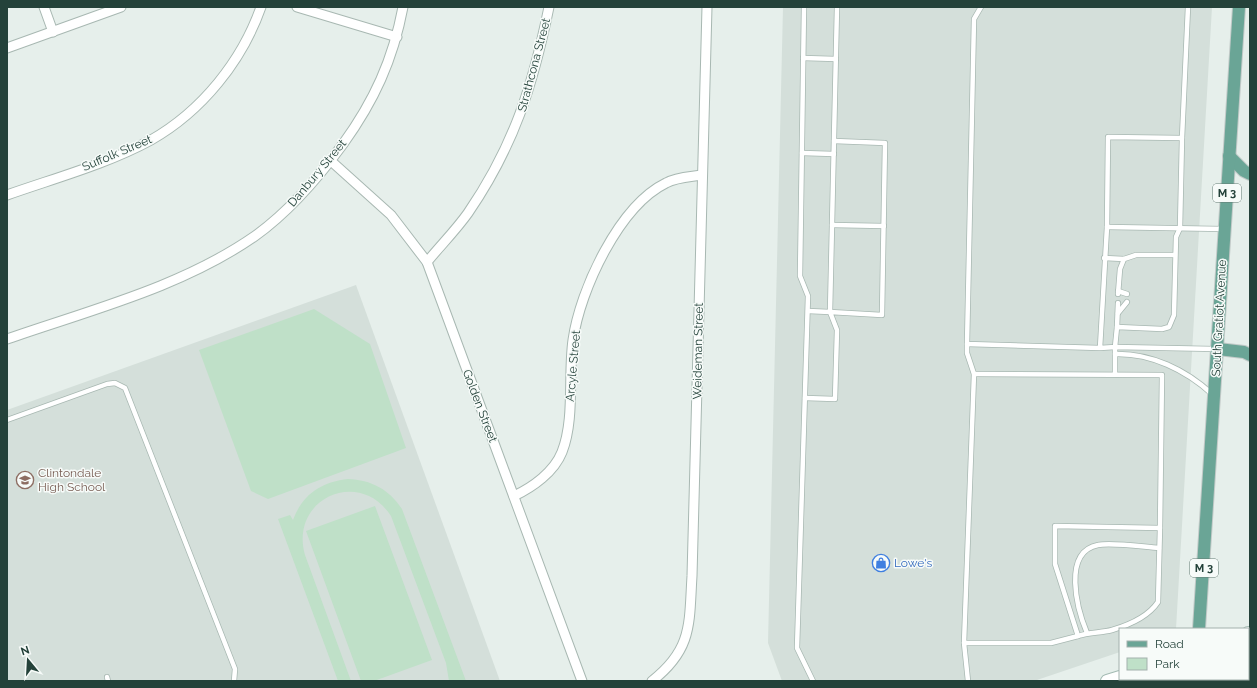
<svg xmlns="http://www.w3.org/2000/svg" width="1257" height="688" font-family="Raleway,sans-serif">
	<rect width="100%" height="100%" fill="#e6efeb"/>
	<g fill="#d4dfda">
		<polygon points="783,7 1212,7 1176,629 1120,629 1120,652 1034,681 782,681 768,643"/>
		<polygon points="356,285 500,681 7,681 7,410"/>
	</g>
	<g fill="#bfe0c8">
		<polygon points="314,309 370,344 406,448 268,499 251,491 199,350"/>
		<path d="M 348,479 C 371,480 389,489 402,509 L 466,681 L 449,681 L 446,663 L 391,516 C 359,467 289,499 305,555 L 351,681 L 338,681 L 278,519 L 290,515 L 293,520 C 302,495 321,482 348,479 Z"/>
		<polygon points="375,506 432,660 374,681 361,681 306,531"/>
	</g>
	<g fill="none" stroke-linecap="round" stroke-linejoin="round">
		<defs>
			<g id="lane">
				<polyline points="804,7 800,276 808,296 797,648 813,681"/>
				<polyline points="981,7 974,19 967,344 1100,348 1115,347 1117,327 1162,329 1169,327 1174,315 1176,237 1180,228 1182,138 1108,137 1107,227 1100,348"/>
				<polyline points="803,58 836,59"/>
				<polyline points="1182,138 1188,7"/>
				<polyline points="802,153 834,154"/>
				<polyline points="832,225 884,226"/>
				<polyline points="1107,227 1224,229"/>
				<polyline points="1104,258 1124,259"/>
				<polyline points="1118,291 1127,294"/>
				<polyline points="1118,294 1120,269 1124,259 1136,255 1175,255"/>
				<polyline points="808,311 830,312 837,7"/>
				<polyline points="1118,313 1127,302"/>
				<polyline points="1117,327 1118,303"/>
				<path d="M 1115,354 C 1151,353 1186,370 1212,394"/>
				<polyline points="1115,374 1115,347 1216,349"/>
				<polyline points="805,398 835,399 837,330 830,312 882,315 885,143 834,141"/>
				<polyline points="7,420 107,384 115,383 125,388 235,669 234,681"/>
				<path d="M 1087,633 C 1077,609 1062,552 1098,545 C 1111,542 1144,547 1159,548"/>
				<path d="M 1078,636 C 1089,632 1101,633 1112,630 C 1129,625 1148,617 1158,602 L 1160,528"/>
				<polyline points="964,643 974,374 967,353 967,344"/>
				<polyline points="107,677 108,681"/>
				<polyline points="968,681 964,643 1051,643 1078,636 1055,564 1055,526 1160,528 1162,375 974,374"/>
			</g>
			<g id="street">
				<polyline points="44,7 53,32"/>
				<polyline points="297,7 397,37"/>
				<polyline points="7,48 121,7"/>
				<polyline points="331,161 391,215 427,262 582,681"/>
				<path d="M 7,195 C 55,178 107,164 151,140 C 202,111 242,61 261,7"/>
				<path d="M 427,262 C 440,246 456,230 468,213 C 514,146 533,85 549,7"/>
				<path d="M 7,339 C 90,310 182,287 255,236 C 290,211 318,178 343,144 C 374,101 393,60 403,7"/>
				<path d="M 514,496 C 533,487 554,472 562,452 C 575,419 568,375 573,340 C 580,290 619,206 666,183 C 677,177 690,177 702,175"/>
				<path d="M 652,681 C 693,649 689,623 692,576 L 707,7"/>
			</g>
			<g id="secondary">
				<polyline points="1248,633 1250,633"/>
				<polyline points="1107,681 1120,677"/>
			</g>
			<g id="primary">
				<polyline points="1229,156 1244,171 1250,174"/>
				<polyline points="1218,349 1244,352 1250,355"/>
				<polyline points="1199,629 1239,7"/>
				<polyline points="1196,681 1196,679"/>
				<polyline points="1248,681 1250,653"/>
			</g>
		</defs>
		<use href="#lane" stroke="#a8b8b2" stroke-width="6"/>
		<use href="#street" stroke="#a8b8b2" stroke-width="11"/>
		<use href="#secondary" stroke="#a4bbb3" stroke-width="14"/>
		<use href="#primary" stroke="#c2cac8" stroke-width="14"/>
		<use href="#lane" stroke="#fff" stroke-width="4.5"/>
		<use href="#street" stroke="#fff" stroke-width="9"/>
		<use href="#secondary" stroke="#fff" stroke-width="12"/>
		<use href="#primary" stroke="#6aa596" stroke-width="12"/>
	</g>
	<defs>
		<symbol id="school-ring" viewBox="-11 -11 22 22"><circle r="9.5" fill="#f7fbf9" stroke="#8d6e63" stroke-width="1.5"/><path d="M0-5L7-2L0 1L-7-2ZM-4 1L0 2.5L4 1V4Q0 6-4 4Z" fill="#8d6e63"/></symbol>
		<symbol id="shop-ring" viewBox="-11 -11 22 22"><circle r="9.5" fill="#f7fbf9" stroke="#3f7fe0" stroke-width="1.5"/><path d="M-5-2.5h2.3a2.7 3.5 0 0 1 5.4 0H5L5.5 6h-11ZM-1.5-2.5h3a1.5 2.3 0 0 0-3 0Z" fill="#3f7fe0"/></symbol>
	</defs>
	<g fill-rule="evenodd">
		<use href="#school-ring" x="15" y="470" width="20" height="20"/>
		<use href="#shop-ring" x="871" y="553" width="20" height="20"/>
	</g>
	<g text-anchor="middle" stroke-width="3" stroke-linejoin="round" paint-order="stroke">
		<g fill="#f7fbf9" stroke="#637a73" stroke-width="1">
			<rect x="1213" y="184" width="28" height="18" rx="3"/>
			<rect x="1190" y="559" width="28" height="18" rx="3"/>
		</g>
		<g font-size="11" font-weight="bold" fill="#24423a">
			<text x="1227" y="197">M 3</text>
			<text x="1204" y="572">M 3</text>
		</g>
		<g font-size="12" fill="#24423a" stroke="#f7fbf9">
			<text transform="translate(534 65) rotate(-75)" y="4">Strathcona Street</text>
			<text transform="translate(117 153) rotate(-23)" y="4">Suffolk Street</text>
			<text transform="translate(317 173) rotate(-50)" y="4">Danbury Street</text>
			<text transform="translate(1219 318) rotate(-87)" y="4">South Gratiot Avenue</text>
			<text transform="translate(698 351) rotate(-89)" y="4">Weideman Street</text>
			<text transform="translate(573 366) rotate(-85)" y="4">Arcyle Street</text>
			<text transform="translate(480 406) rotate(69)" y="4">Golden Street</text>
		</g>
		<g font-size="12" fill="#785e54" stroke="#f7fbf9" text-anchor="start">
			<text x="38" y="477">Clintondale<tspan x="38" dy="14">High School</tspan></text>
		</g>
		<g font-size="12" fill="#366cbe" stroke="#f7fbf9" text-anchor="start">
			<text x="894" y="567">Lowe's</text>
		</g>
	</g>
	<rect width="1257" height="688" fill="none" stroke="#24423a" stroke-width="16"/>
	<rect x="1119" y="628" width="130" height="52" fill="#f7fbf9" stroke="#a3b1ad"/>
	<rect x="1127" y="641" width="20" height="6" fill="#6aa596" stroke="#a3b1ad"/>
	<text x="1155" y="648" font-size="12" fill="#24423a">Road</text>
	<rect x="1127" y="658" width="20" height="12" fill="#bfe0c8" stroke="#a3b1ad"/>
	<text x="1155" y="668" font-size="12" fill="#24423a">Park</text>
	<g transform="translate(28 660) rotate(342)" stroke="#f7fbf9" stroke-width="3" paint-order="stroke">
	<path d="M0-3L7 15L0 10L-7 15Z" fill="#24423a"/>
	<text y="-6" font-size="11" font-weight="bold" text-anchor="middle" fill="#24423a">N</text>
	</g>
</svg>
